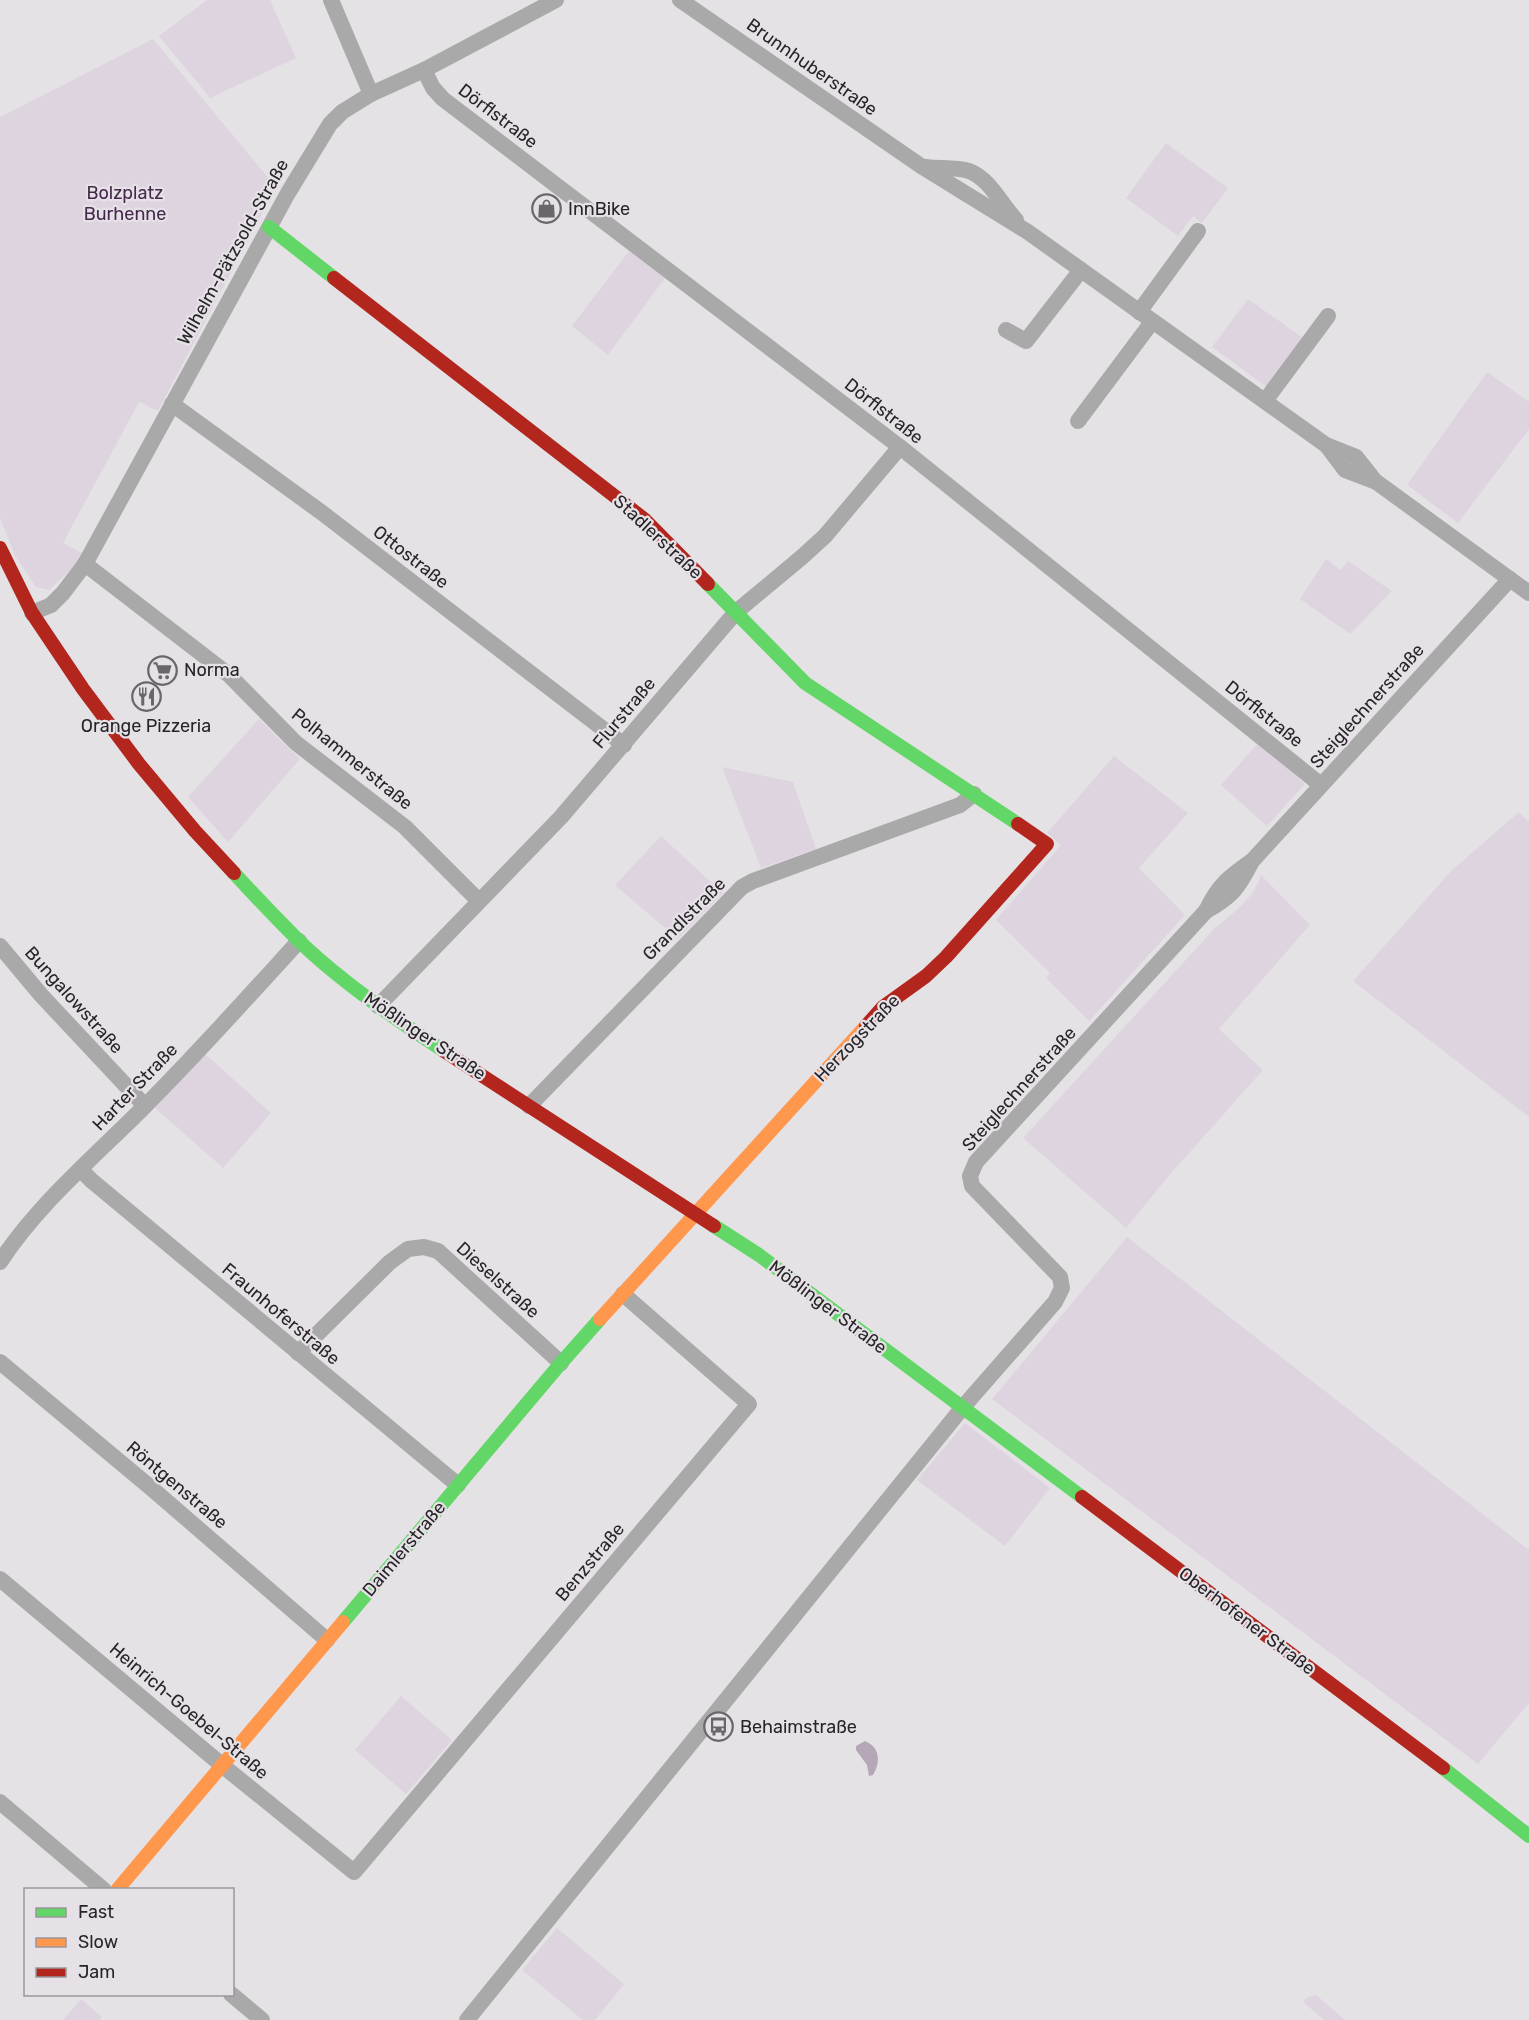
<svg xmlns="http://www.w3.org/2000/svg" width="1529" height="2020" font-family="Rubik,sans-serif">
	<rect width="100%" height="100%" fill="#e5e2e6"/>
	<g fill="#ded4e0">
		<polygon points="207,0 270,0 296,58 210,98 159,36"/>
		<polygon points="153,39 276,187 158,411 139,402 63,543 82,553 77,564 49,590 36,587 15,556 0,518 0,117"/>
		<polygon points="1166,143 1228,188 1202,223 1193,216 1178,236 1126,198"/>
		<polygon points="629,251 665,278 608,355 572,326"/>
		<polygon points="1248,299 1303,338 1268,388 1212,347"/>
		<polygon points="1487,372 1529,402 1529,429 1458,523 1407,485"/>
		<polygon points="1326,559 1341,570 1348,561 1392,591 1350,634 1300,599"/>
		<polygon points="259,719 300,759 228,842 188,797"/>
		<polygon points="1259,742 1305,784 1267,826 1221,785"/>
		<polygon points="1114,756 1188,813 1139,868 1185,915 1089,1021 1046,978 1050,973 996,920 1061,845 1047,833"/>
		<polygon points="722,767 793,782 816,849 761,868"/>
		<polygon points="1519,812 1529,822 1529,1117 1353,981 1452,870"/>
		<polygon points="661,836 723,893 678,939 615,885"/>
		<path d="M 1261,875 L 1310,925 L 1219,1029 L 1263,1070 L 1167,1178 L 1126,1228 L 1023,1138 L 1213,930 C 1231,914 1254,899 1261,875 Z"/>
		<polygon points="205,1054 271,1113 223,1168 155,1108"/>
		<polygon points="1127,1237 1529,1550 1529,1703 1478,1764 992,1399"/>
		<polygon points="965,1423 1050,1488 1005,1546 917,1480"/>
		<polygon points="401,1696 452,1740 406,1794 355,1750"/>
		<polygon points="557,1928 624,1984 595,2020 583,2020 522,1970"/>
		<polygon points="1316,1995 1345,2020 1324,2020 1303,2002 1306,1998"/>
		<polygon points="81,1999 102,2017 99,2020 63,2020"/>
	</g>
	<path fill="#b5a6b8" d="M 865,1741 C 880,1747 881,1762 873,1775 L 869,1776 L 867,1765 L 856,1750 L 856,1746 Z"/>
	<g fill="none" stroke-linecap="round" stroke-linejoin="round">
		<g stroke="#aaa9aa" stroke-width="16">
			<polyline points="331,0 371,94"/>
			<polyline points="680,0 921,166 1028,232 1326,445 1356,457 1375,481 1529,593"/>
			<polyline points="424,70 433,88 443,99 900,447 1321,785"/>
			<path d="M 925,167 C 939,169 955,167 969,171 C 990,179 1001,204 1016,220"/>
			<polyline points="1139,312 1198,231"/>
			<polyline points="1006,330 1026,341 1081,270"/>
			<polyline points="1265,401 1328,316"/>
			<polyline points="172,404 321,512 624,745"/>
			<polyline points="1078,421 1152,322"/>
			<polyline points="1327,446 1345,470 1374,481"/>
			<polyline points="85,564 229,675 296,743 405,827 478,900"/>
			<polyline points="32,613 51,605 63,593 85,564 288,193 330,124 342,112 371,94 424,70 556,0"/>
			<path d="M 1206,911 C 1231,897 1238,889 1251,863"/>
			<polyline points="0,946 41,995 145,1106"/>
			<polyline points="378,1006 561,817 736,612 802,557 825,536 900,447"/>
			<polyline points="529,1106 742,887 753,881 960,805 974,794"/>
			<polyline points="81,1170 92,1181 458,1485"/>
			<path d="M 0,1262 C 38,1204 94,1157 143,1108 C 197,1054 248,997 299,941"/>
			<polyline points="298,1353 390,1262 408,1249 424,1247 438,1251 561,1363"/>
			<polyline points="0,1362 150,1487 327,1640"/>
			<polyline points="0,1579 223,1766 354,1872 749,1404 623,1294"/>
			<polyline points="0,1802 104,1890"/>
			<polyline points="231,1994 262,2020"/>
			<path d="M 467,2020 L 963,1407 L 1055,1302 L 1062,1288 L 1060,1277 L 972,1186 L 970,1176 L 976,1162 L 1206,911 C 1219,884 1229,877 1253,860 L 1510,579"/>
		</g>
		<g stroke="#63d668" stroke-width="14">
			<polyline points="269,227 334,278"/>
			<polyline points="708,584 805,683 1018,824"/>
			<path d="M 234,873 C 255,896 276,918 298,940 C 340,981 395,1019 444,1051"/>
			<polyline points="714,1226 759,1255 1082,1497"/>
			<polyline points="343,1622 561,1363 600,1319"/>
			<polyline points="1443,1768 1529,1836"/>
		</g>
		<g stroke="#ff974d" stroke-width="14">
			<polyline points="600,1319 866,1026"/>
			<polyline points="117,1890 343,1622"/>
		</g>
		<g stroke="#b3261e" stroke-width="14">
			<polyline points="334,278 644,519 708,584"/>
			<polyline points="0,548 32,613 83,689 139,764 195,831 234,873"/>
			<polyline points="866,1026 883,1007 926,976 946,957 1047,844 1018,824"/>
			<polyline points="444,1051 714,1226"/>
			<polyline points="1082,1497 1443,1768"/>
		</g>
	</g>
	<defs>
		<symbol id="shop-ring" viewBox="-11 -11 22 22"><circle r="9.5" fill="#e6e1e7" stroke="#6a676a" stroke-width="1.5"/><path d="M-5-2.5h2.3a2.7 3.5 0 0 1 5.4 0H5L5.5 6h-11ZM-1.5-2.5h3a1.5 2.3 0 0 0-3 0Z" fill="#6a676a"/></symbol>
		<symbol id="supermarket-ring" viewBox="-11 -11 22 22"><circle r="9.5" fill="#e6e1e7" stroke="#6a676a" stroke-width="1.5"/><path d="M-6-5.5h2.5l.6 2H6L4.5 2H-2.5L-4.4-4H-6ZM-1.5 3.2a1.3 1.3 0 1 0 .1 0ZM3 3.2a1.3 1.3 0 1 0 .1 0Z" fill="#6a676a"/></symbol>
		<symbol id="restaurant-ring" viewBox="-11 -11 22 22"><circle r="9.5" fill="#e6e1e7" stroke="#6a676a" stroke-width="1.5"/><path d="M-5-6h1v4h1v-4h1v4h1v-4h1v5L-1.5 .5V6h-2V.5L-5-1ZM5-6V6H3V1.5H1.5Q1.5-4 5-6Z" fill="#6a676a"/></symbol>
		<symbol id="bus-ring" viewBox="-11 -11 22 22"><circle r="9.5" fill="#e6e1e7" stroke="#6a676a" stroke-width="1.5"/><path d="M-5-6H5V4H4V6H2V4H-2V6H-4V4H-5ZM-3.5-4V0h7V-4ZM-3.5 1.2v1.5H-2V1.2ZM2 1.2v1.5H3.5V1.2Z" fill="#6a676a"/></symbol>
	</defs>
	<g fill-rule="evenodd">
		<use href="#shop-ring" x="530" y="192" width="33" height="33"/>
		<use href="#supermarket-ring" x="146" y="654" width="33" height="33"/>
		<use href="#restaurant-ring" x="130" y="680" width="33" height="33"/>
		<use href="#bus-ring" x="702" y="1710" width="33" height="33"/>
	</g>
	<g text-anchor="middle" stroke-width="4.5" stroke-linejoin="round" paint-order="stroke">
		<g font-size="18" fill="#272527" stroke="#e6e1e7">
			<text transform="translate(812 67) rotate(35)" y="6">Brunnhuberstraße</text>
			<text transform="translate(498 116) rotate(37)" y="6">Dörflstraße</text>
			<text transform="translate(233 252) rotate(-61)" y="6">Wilhelm-Pätzsold-Straße</text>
			<text transform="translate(884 411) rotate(38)" y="6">Dörflstraße</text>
			<text transform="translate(658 537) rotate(43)" y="6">Stadlerstraße</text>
			<text transform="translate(411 557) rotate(38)" y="6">Ottostraße</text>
			<text transform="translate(1367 706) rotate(-48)" y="6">Steiglechnerstraße</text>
			<text transform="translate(624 713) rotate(-50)" y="6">Flurstraße</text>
			<text transform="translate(1264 714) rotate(39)" y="6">Dörflstraße</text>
			<text transform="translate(352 759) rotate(39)" y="6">Polhammerstraße</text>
			<text transform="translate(684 919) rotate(-45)" y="6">Grandlstraße</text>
			<text transform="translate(74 1000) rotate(48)" y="6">Bungalowstraße</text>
			<text transform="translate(425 1036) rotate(34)" y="6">Mößlinger Straße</text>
			<text transform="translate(857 1038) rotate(-46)" y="6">Herzogstraße</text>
			<text transform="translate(135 1087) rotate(-46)" y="6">Harter Straße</text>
			<text transform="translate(1019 1089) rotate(-48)" y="6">Steiglechnerstraße</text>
			<text transform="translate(498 1280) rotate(42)" y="6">Dieselstraße</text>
			<text transform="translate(828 1307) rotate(37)" y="6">Mößlinger Straße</text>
			<text transform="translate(281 1314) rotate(40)" y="6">Fraunhoferstraße</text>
			<text transform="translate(177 1485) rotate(40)" y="6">Röntgenstraße</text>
			<text transform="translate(404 1549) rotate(-50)" y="6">Daimlerstraße</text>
			<text transform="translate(590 1562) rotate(-50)" y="6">Benzstraße</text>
			<text transform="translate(1247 1621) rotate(37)" y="6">Oberhofener Straße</text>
			<text transform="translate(189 1711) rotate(40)" y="6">Heinrich-Goebel-Straße</text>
		</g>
		<g font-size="18" fill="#45284b" stroke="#e6e1e7">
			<text x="125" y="199">Bolzplatz<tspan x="125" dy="21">Burhenne</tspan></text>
		</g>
		<g font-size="18" fill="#272527" stroke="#e6e1e7" text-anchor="start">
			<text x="568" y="215">InnBike</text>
			<text x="184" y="676">Norma</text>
			<text x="146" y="732" text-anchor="middle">Orange Pizzeria</text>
			<text x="740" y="1733">Behaimstraße</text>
		</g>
	</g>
	<rect x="24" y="1888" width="210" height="108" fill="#e6e1e7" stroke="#9a969a" stroke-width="1.5"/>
	<rect x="36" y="1908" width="30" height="9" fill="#63d668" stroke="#9a969a" stroke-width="1.5"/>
	<text x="78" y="1918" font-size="18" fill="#272527">Fast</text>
	<rect x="36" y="1938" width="30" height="9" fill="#ff974d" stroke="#9a969a" stroke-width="1.5"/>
	<text x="78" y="1948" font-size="18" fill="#272527">Slow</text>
	<rect x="36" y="1968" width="30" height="9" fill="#b3261e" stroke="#9a969a" stroke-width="1.5"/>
	<text x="78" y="1978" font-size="18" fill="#272527">Jam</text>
</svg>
